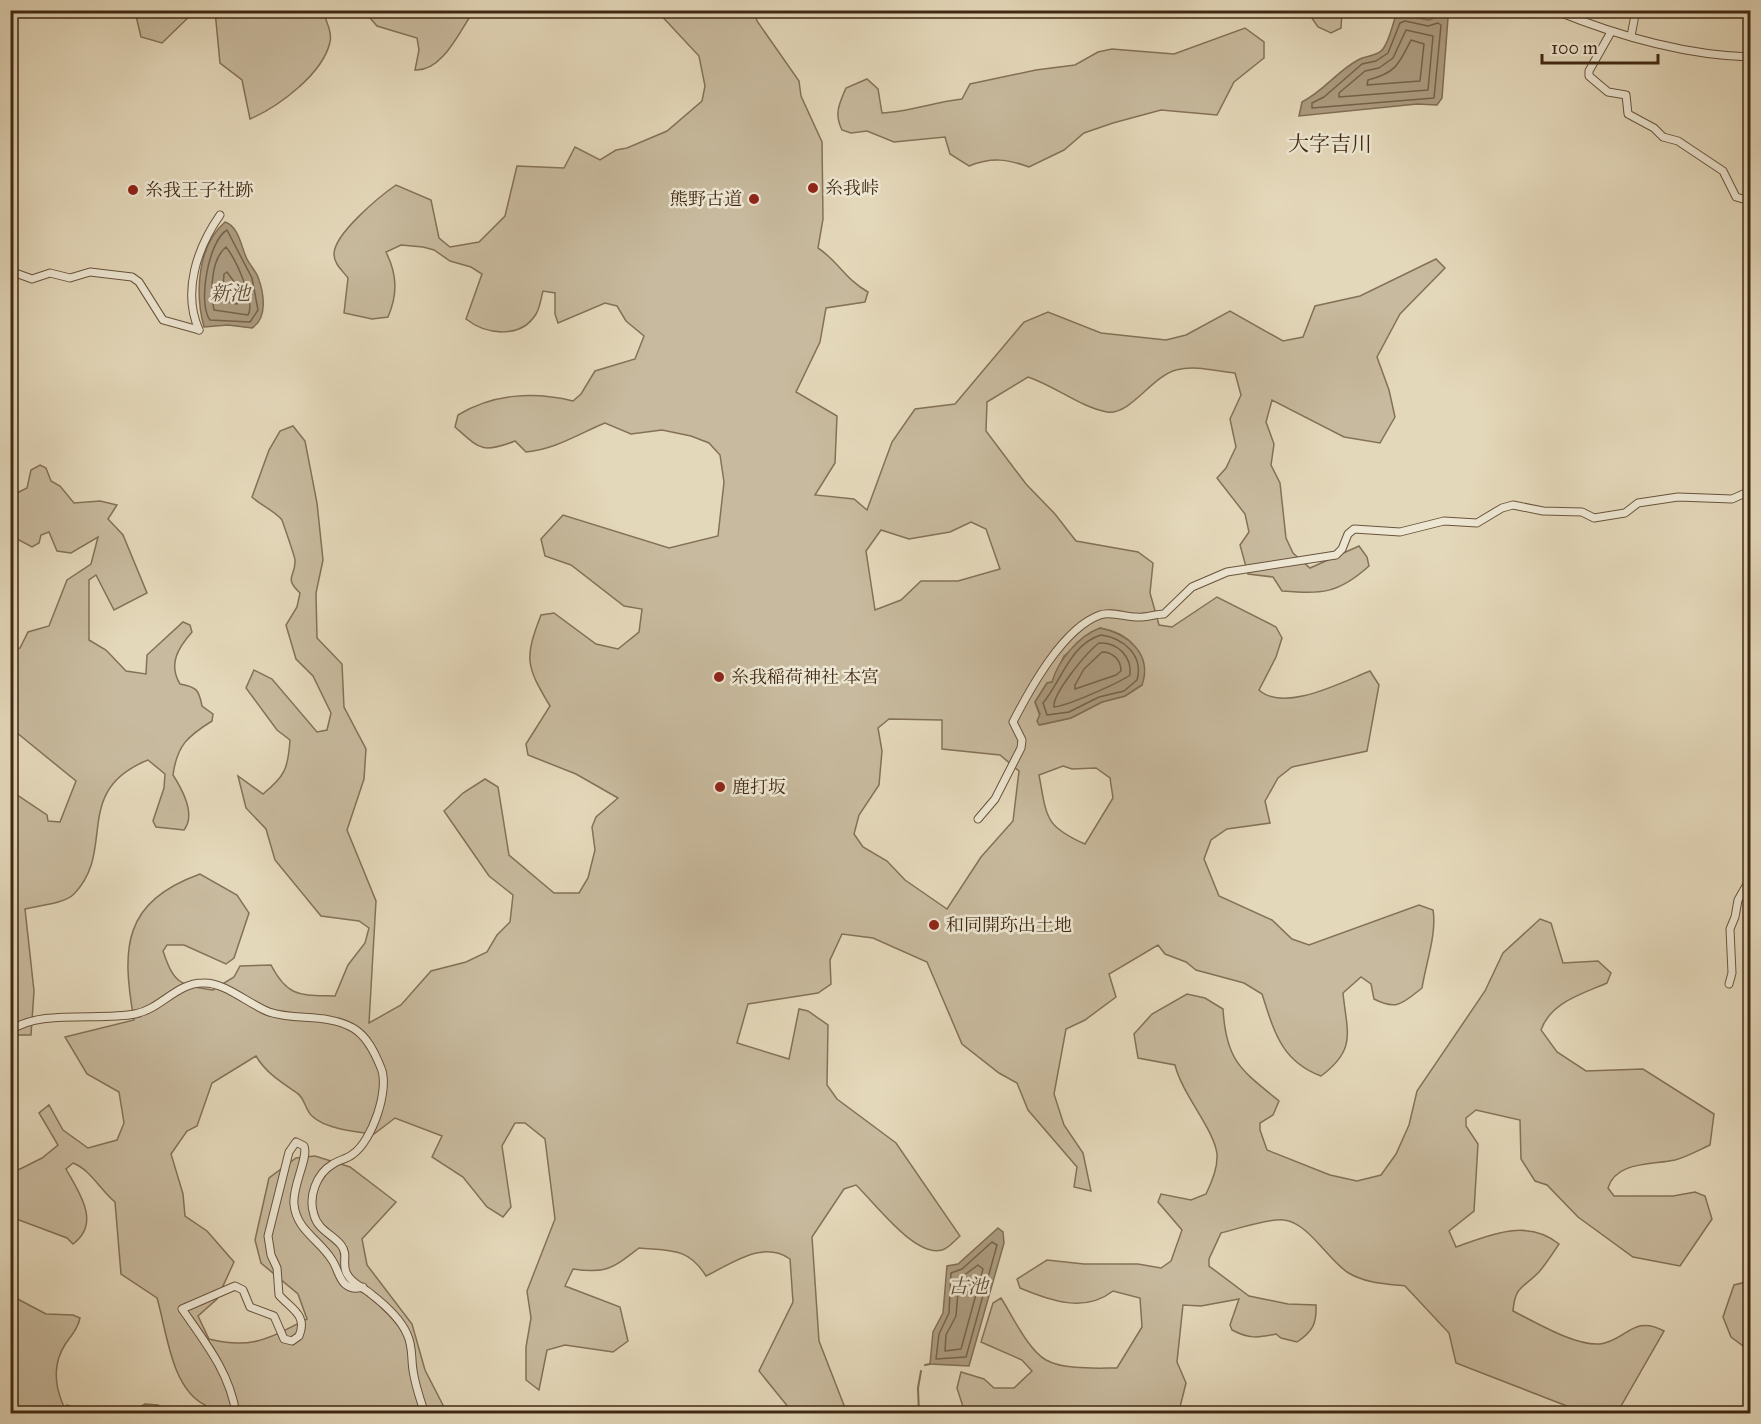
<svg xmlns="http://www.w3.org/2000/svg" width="1761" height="1424" font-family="'IM FELL Great Primer','Noto Serif JP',serif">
	<rect width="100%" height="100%" fill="#e4d8ba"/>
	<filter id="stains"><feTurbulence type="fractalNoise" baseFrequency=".00333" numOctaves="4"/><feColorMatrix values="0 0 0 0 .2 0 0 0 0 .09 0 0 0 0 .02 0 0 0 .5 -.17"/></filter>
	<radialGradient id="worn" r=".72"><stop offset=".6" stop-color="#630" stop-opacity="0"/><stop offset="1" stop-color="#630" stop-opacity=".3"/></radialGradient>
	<g fill="#c8ba9e" stroke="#847158" stroke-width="1.5" fill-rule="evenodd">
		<polygon points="138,11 138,10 195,11 162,43 141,37 136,16"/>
		<path d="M 215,11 L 324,11 C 324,20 333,30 330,42 C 323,74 278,107 250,119 L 242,80 L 220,63 Z"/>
		<path d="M 364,11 L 364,10 L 477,11 L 473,12 C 459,32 442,72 415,70 L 419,50 L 417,38 L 377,26 Z"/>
		<path d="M 657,11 L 754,11 L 757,21 L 799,81 L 801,96 L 822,142 L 823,219 L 818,248 C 838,261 845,279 868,292 L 865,302 L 826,308 L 820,342 L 796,392 L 837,416 L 835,463 L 815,495 L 854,499 L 867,510 L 892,442 L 915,409 L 955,404 L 1024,322 L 1048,312 L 1101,333 L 1166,340 L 1186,335 L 1230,311 L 1283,341 L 1303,337 L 1315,306 L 1360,296 L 1436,259 L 1445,268 L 1400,314 L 1377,357 L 1389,390 L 1395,417 L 1380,443 L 1344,437 L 1272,400 L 1266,422 L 1274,444 L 1271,465 L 1280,483 L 1286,538 L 1293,553 L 1310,568 L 1359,546 L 1367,557 L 1369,566 C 1338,594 1322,594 1282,591 L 1273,577 L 1248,574 L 1240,545 L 1249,532 L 1245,514 L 1217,478 L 1226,468 L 1236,447 L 1230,419 L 1241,395 L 1235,373 C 1216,371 1195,365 1176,370 C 1151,377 1131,415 1107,412 C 1080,407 1055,386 1028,377 L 987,402 L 986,431 L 1026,484 L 1055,514 L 1076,541 L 1138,552 L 1153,563 L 1150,593 L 1159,625 L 1172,627 L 1217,597 L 1276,627 L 1282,638 L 1276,657 L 1259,690 C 1284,713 1342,682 1370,671 L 1379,685 L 1367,751 L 1292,767 L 1278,778 L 1265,801 L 1270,823 L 1227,829 L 1211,840 L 1204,859 L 1219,896 L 1272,920 L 1292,939 L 1309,945 L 1419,905 L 1433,910 C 1437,933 1426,963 1422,988 C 1403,1003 1397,1011 1374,999 L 1371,984 L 1361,977 L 1343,993 C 1347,1033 1357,1049 1321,1076 C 1281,1061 1274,1031 1262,994 L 1244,983 L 1196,970 L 1186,962 L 1165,954 L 1158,945 L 1109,974 L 1116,997 L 1085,1020 L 1066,1029 L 1054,1094 L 1064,1125 L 1083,1153 L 1091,1191 L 1074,1187 L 1077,1167 L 1028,1110 L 1017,1083 L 999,1073 L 962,1044 L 927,962 L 873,938 L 842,934 L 830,960 L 831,984 L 818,993 L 748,1004 L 737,1043 L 789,1059 L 799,1009 L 808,1011 L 828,1025 L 827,1085 L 837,1099 L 896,1143 L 960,1236 C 955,1240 949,1248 942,1250 C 915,1258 874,1202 856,1185 L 844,1189 L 812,1237 L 819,1341 L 847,1413 L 793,1413 L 759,1371 L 793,1302 L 790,1259 C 763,1240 733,1263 706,1276 C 688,1247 670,1251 639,1248 C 613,1268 607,1274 573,1269 L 565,1286 L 620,1307 L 628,1341 L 613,1352 L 565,1345 L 547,1350 L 539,1390 L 526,1380 L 526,1347 L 531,1318 L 527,1291 L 555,1219 L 545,1139 L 525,1123 L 515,1123 L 502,1146 L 511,1207 L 503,1217 L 487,1207 L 463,1177 L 432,1157 L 442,1136 L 395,1118 L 374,1134 C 357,1132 325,1129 312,1116 C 305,1110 305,1098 297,1093 C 281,1082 266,1073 256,1056 L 212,1083 L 197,1126 L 187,1131 L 171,1154 L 183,1194 L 185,1216 L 207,1231 L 234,1262 L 217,1299 L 198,1316 L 209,1339 C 251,1350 270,1338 307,1319 L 298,1294 L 261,1263 L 255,1240 L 269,1178 L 296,1158 L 315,1156 L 350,1167 L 396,1202 L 362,1239 L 367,1265 L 412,1324 L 425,1370 L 447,1413 L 206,1413 L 205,1405 C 171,1388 167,1332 157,1298 L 121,1274 L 115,1202 C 100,1190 91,1170 73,1163 L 66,1169 C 78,1191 102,1223 73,1244 L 67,1238 L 11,1217 L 10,1174 L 42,1158 L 58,1145 L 39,1113 L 49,1105 L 63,1130 L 88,1148 L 117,1140 L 124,1123 L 119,1092 L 87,1074 L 65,1037 L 134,1020 C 121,947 123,902 200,874 L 237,895 L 249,913 L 234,958 L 226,964 L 184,945 L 167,945 L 163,951 C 174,984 180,985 213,990 L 234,977 L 240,966 L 271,965 C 288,998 301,995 335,996 L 348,965 L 365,943 L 369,928 L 359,921 L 321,916 L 275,860 L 266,829 L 246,808 L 238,776 L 263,794 C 285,776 288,769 290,740 L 277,730 L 246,688 L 254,670 L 272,679 L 317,732 L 327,730 L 331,713 L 313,676 L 296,659 L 286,625 L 297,607 L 300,593 C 283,577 296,577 295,560 C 295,557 283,523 282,520 C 275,511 260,505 252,497 L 269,450 L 280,431 L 293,426 L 305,441 L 317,503 L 323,560 L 316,593 L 317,638 L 342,664 L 344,707 L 366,749 L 364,779 L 347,830 L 376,901 L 369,1023 L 401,1005 L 431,971 L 466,962 L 487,952 L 497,935 L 510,922 L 513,895 L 489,876 L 444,811 L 463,793 L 485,779 L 498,787 L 509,855 L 554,893 L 579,893 L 588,878 L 595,850 L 592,827 L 596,817 L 618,798 L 576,774 L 528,755 L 526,744 L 550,706 C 526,666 524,659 541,615 L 554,613 L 596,644 L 618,649 L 639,632 L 642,609 L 624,606 L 571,565 L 545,556 L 541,539 L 563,515 L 669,548 L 718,536 L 724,482 L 720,455 L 709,443 L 691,436 L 662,430 L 631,434 L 605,423 C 578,434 556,449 526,452 L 515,441 C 482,454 480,449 455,427 L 458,415 C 493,394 534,391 573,401 L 581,394 L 595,371 L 635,359 L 644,336 L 626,321 L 617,306 L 605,303 L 558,323 L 555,314 L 555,293 L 543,291 C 541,298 540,308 536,314 C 521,339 486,335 466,319 L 482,274 L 471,267 L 450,261 L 434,250 L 423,247 L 401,245 L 386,252 C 397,274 398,294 388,317 L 372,319 L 344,313 L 348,278 C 342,270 334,264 334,254 C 334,234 380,196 396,185 L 431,200 L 439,238 L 450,247 L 479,242 L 505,216 L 517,166 L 564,168 L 575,147 L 600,160 L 616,150 L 627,148 L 667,131 L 702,101 L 705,86 L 699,56 ZM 971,522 L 986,529 L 1000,569 L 958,581 L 921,581 L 901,600 L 875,610 L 866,551 L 881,530 L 909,539 L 950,532 ZM 1100,628 C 1130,633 1148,653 1142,685 L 1125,696 L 1102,702 L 1071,718 L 1040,725 L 1040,716 L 1035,702 L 1047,683 L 1052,682 L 1064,656 ZM 889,719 L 942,720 L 942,749 L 1000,755 L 1019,771 L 1013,821 L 981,857 L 947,909 L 905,880 L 887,861 L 863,847 L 854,834 L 859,815 L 879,785 L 882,751 L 878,728 ZM 1063,766 L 1072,769 L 1096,768 L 1110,778 L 1113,798 L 1085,844 C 1044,826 1047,817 1039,775 Z"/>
		<polygon points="1307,11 1342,11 1341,28 1331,33 1318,27"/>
		<path d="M 1245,28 L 1264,42 L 1264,58 L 1234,82 L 1217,115 L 1161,110 L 1113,123 L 1084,133 L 1064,150 L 1029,167 C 1007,159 992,157 969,166 L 950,154 L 945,137 L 894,142 L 867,131 L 851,133 L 842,130 C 834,114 839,104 846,88 L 867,79 L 878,89 L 882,113 C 908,112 935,102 962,99 L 970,84 L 1036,70 L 1075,65 L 1098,52 L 1112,49 L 1174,54 Z"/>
		<path d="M 40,465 L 46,468 L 51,481 L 60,486 L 74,503 L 100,501 L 117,505 L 108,519 L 123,535 L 147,593 L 114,610 L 96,575 L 89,580 L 89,640 L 106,650 L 126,671 L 146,674 L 147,655 L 183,622 L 190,625 L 192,632 C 178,648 168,664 180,684 C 197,687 199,690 202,706 L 213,714 L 212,721 C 188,736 177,745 173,775 C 182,789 196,815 184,830 L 156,827 L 153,821 L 164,788 L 165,774 L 148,760 C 71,791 117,850 74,894 C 64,904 39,905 25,909 L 34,991 L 31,1035 L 12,1035 L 11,1038 L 11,791 L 47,815 L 48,821 L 60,822 L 76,781 L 11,728 L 11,652 L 20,648 L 28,632 L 49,626 L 67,580 L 91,564 L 98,537 L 71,553 L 57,551 L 49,532 L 41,535 L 39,543 L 32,547 L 17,539 C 14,523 20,510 15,494 L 27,488 L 31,470 Z"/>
		<path d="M 1540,919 L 1551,923 L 1563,963 L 1598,961 L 1611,973 L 1607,983 C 1582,994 1551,1002 1541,1030 L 1557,1052 L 1586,1071 L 1643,1069 L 1714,1114 L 1710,1145 C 1699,1150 1687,1157 1675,1160 C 1652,1165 1616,1161 1608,1188 L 1614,1196 L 1673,1196 L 1695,1192 L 1705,1196 L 1712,1219 L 1680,1266 L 1633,1257 L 1578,1217 L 1547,1185 L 1535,1181 L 1521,1159 L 1520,1120 L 1476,1110 L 1466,1118 L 1466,1126 L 1478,1144 L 1474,1211 L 1449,1231 L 1456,1247 C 1490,1235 1527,1218 1559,1244 C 1553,1253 1546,1264 1539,1272 C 1524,1288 1515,1285 1513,1311 C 1535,1322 1575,1346 1600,1344 C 1626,1341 1633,1314 1664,1331 L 1617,1413 L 1577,1413 L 1572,1408 L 1456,1363 L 1449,1333 L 1405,1286 C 1386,1284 1364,1283 1347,1272 C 1327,1258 1307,1222 1284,1220 C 1269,1218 1237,1229 1221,1233 L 1209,1259 L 1209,1266 L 1249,1296 L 1288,1304 L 1316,1305 C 1317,1324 1312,1332 1297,1342 L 1281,1338 L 1276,1334 C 1258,1338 1249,1339 1232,1330 L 1230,1325 L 1239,1299 L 1201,1306 L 1183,1305 L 1177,1362 L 1186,1383 L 1180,1407 L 1182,1413 L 965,1413 L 957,1388 L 961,1372 L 984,1379 L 994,1388 L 1014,1388 L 1032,1371 L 1022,1360 L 981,1342 L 993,1303 L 1001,1298 C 1012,1315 1028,1350 1046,1360 C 1064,1370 1096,1368 1117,1368 L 1142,1327 L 1140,1298 L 1113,1291 C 1085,1313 1051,1301 1020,1288 L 1017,1279 L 1047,1260 L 1084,1264 L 1138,1264 L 1161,1268 L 1171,1261 L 1182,1230 L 1158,1202 L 1161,1194 L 1191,1200 L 1206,1194 C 1212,1182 1218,1167 1217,1154 C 1214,1129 1182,1094 1175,1065 L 1138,1058 L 1134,1034 L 1152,1014 L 1187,994 L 1205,998 L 1223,1009 C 1226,1061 1241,1070 1279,1101 L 1273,1115 L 1260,1123 L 1260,1130 L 1267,1150 L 1330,1175 L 1357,1181 L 1381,1175 L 1396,1154 L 1409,1125 L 1417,1091 L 1485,991 L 1503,953 Z"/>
		<polygon points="1750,1281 1750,1351 1731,1337 1723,1317 1734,1285"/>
		<path d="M 10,1295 L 46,1314 L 73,1315 L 80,1318 C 78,1328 72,1335 66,1343 C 52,1364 54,1385 64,1407 L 67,1405 L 91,1413 L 18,1414 L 11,1410 Z"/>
		<polygon points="145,1404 158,1405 168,1413 130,1413"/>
	</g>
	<g fill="#ac9c81" stroke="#816e55" stroke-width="1.5">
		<path d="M 1445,13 L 1448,18 L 1442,98 L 1437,105 L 1417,104 L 1299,116 L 1302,102 C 1325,90 1336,72 1358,60 C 1366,55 1377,57 1383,49 C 1389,41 1392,27 1395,18 L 1404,15 L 1429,20 Z"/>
		<path d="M 225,222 C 238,226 241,245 246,257 C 249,264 255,270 258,277 C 264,293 268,318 252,328 L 228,325 L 204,327 C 195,294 197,246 225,222 Z"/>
		<path d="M 1100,628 C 1127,633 1153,654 1142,685 L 1125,696 L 1102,702 L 1071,718 L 1039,725 L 1037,721 L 1040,714 L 1035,702 L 1047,683 L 1052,682 C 1058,661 1078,636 1100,628 Z"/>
		<polygon points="998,1228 1003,1232 1004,1243 969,1366 930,1364 933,1332 943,1313 947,1266 958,1264"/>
	</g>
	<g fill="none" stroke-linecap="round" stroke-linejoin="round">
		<g stroke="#76624a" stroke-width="1.5">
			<polygon points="1405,21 1428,26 1438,23 1441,25 1434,98 1312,108 1312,103 1324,97 1362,64 1376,61 1388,53 1400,23"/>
			<polygon points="1406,30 1433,36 1428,90 1339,97 1339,93 1365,71 1379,68 1393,58"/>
			<path d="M 1411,40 L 1424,44 L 1420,81 L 1367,85 L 1368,80 C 1396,73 1399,64 1411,40 Z"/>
			<path d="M 227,230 L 252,278 L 258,310 L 250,322 L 210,320 C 197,303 209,240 227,230 Z"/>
			<path d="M 226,247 C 235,258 256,302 248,315 L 214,310 C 210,292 211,259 226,247 Z"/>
			<polygon points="227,272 237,286 237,304 222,301 224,274"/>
			<path d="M 1101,635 C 1123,638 1144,655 1137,680 L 1124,691 L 1099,697 L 1069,712 L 1047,715 L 1043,703 C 1061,682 1070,644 1101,635 Z"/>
			<path d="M 1099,643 C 1118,642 1132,657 1130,675 C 1119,683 1067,706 1054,707 C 1052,694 1087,652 1099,643 Z"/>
			<path d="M 1102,652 C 1113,652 1121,660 1121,671 L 1116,675 L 1075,689 L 1075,685 L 1084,669 Z"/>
			<polygon points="992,1242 997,1245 966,1357 936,1359 939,1334 949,1313 951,1273 962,1269"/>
			<polygon points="978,1265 983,1269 961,1349 945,1351 946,1335 956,1316 959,1279"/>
		</g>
		<g stroke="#816e55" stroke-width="2">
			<polyline points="925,1365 930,1364"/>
			<polyline points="919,1414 918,1388 921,1371"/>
		</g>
		<defs>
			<g id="minor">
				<path d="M 1554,10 C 1615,35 1684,55 1750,57"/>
				<polyline points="1611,32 1589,71 1589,76 1608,92 1626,95 1628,114 1654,128 1663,137 1678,141 1723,171 1736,197 1750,201"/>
				<polyline points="1631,36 1636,10"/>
				<polyline points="10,271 32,279 50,273 70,278 90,272 132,277 139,282 163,320 199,330"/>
				<path d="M 199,330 C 182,292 197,248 220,215"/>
				<path d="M 978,819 L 995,799 L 1021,748 L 1022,740 L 1013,722 C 1030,689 1063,628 1100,615 C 1111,611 1125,617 1136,617 C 1145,618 1155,614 1164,614 L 1192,587 L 1227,572 L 1336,555 L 1342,549 L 1348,534 L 1354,529 L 1400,532 L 1444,521 L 1477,523 L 1502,508 L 1513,505 L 1543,511 L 1582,512 L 1594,518 L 1625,513 L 1638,503 L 1678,497 L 1732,499 L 1750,491"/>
				<polyline points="1729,984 1732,973 1730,929 1735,917 1738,900 1750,879"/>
				<path d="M 10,1031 C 38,1009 100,1021 135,1014 C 161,1009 176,983 203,983 C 225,982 248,1004 269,1012 C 296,1021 326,1013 353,1028 C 367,1036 375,1053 381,1068 C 390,1089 372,1141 353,1154 C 347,1159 339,1160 333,1164 C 316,1174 308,1197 314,1215 C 318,1230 332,1234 341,1245 C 349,1255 341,1264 347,1274 C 352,1284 363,1287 371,1294 C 384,1304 401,1320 407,1334 C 413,1346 411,1358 413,1370 C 415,1385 420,1399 425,1414"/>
				<path d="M 236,1414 C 230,1373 205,1342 182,1309 L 235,1286 L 243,1290 L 250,1307 L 274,1316 L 284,1339 L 292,1341 L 299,1336 C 308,1315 291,1309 279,1295 L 277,1268 L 271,1255 L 268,1236 L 289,1152 L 296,1142 L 304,1146 C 309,1157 292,1186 294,1204 C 296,1230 320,1240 332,1260 C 337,1267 339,1279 345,1284 C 351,1289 357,1289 363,1287"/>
			</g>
		</defs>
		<use href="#minor" stroke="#69543d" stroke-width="9"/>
		<use href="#minor" stroke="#ede6d2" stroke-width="7"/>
	</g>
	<g fill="#8f2418" stroke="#ede6d2" stroke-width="2">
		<circle cx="813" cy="188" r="6"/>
		<circle cx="133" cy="190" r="6"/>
		<circle cx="754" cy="199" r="6"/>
		<circle cx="719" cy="677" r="6"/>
		<circle cx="720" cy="787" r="6"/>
		<circle cx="934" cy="925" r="6"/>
	</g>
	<g text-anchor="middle" stroke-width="5" stroke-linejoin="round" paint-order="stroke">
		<g font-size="18" fill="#402813" stroke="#ede6d2" text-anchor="start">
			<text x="825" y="194">糸我峠</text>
			<text x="145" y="196">糸我王子社跡</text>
			<text x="742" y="205" text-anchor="end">熊野古道</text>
			<text x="731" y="683">糸我稲荷神社 本宮</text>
			<text x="732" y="793">鹿打坂</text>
			<text x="946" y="931">和同開珎出土地</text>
		</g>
		<g font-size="20" font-style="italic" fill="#604b34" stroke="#ede6d2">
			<text x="230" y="300">新池</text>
			<text x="968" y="1293">古池</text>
		</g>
		<g font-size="21" fill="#402813" stroke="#ede6d2">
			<text x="1330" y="151">大字吉川</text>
		</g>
	</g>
	<rect width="1761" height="1424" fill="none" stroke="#e4d8ba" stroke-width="36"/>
	<rect x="12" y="12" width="1737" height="1400" fill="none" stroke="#402813" stroke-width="3"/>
	<rect x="18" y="18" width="1725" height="1388" fill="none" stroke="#402813" stroke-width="1.5"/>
	<path d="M1542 54v9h116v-9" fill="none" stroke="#402813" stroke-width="3"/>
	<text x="1551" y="54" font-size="18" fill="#402813" stroke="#ede6d2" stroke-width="4.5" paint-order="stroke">100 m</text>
	<rect width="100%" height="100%" filter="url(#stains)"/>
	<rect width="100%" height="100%" fill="url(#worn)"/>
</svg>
